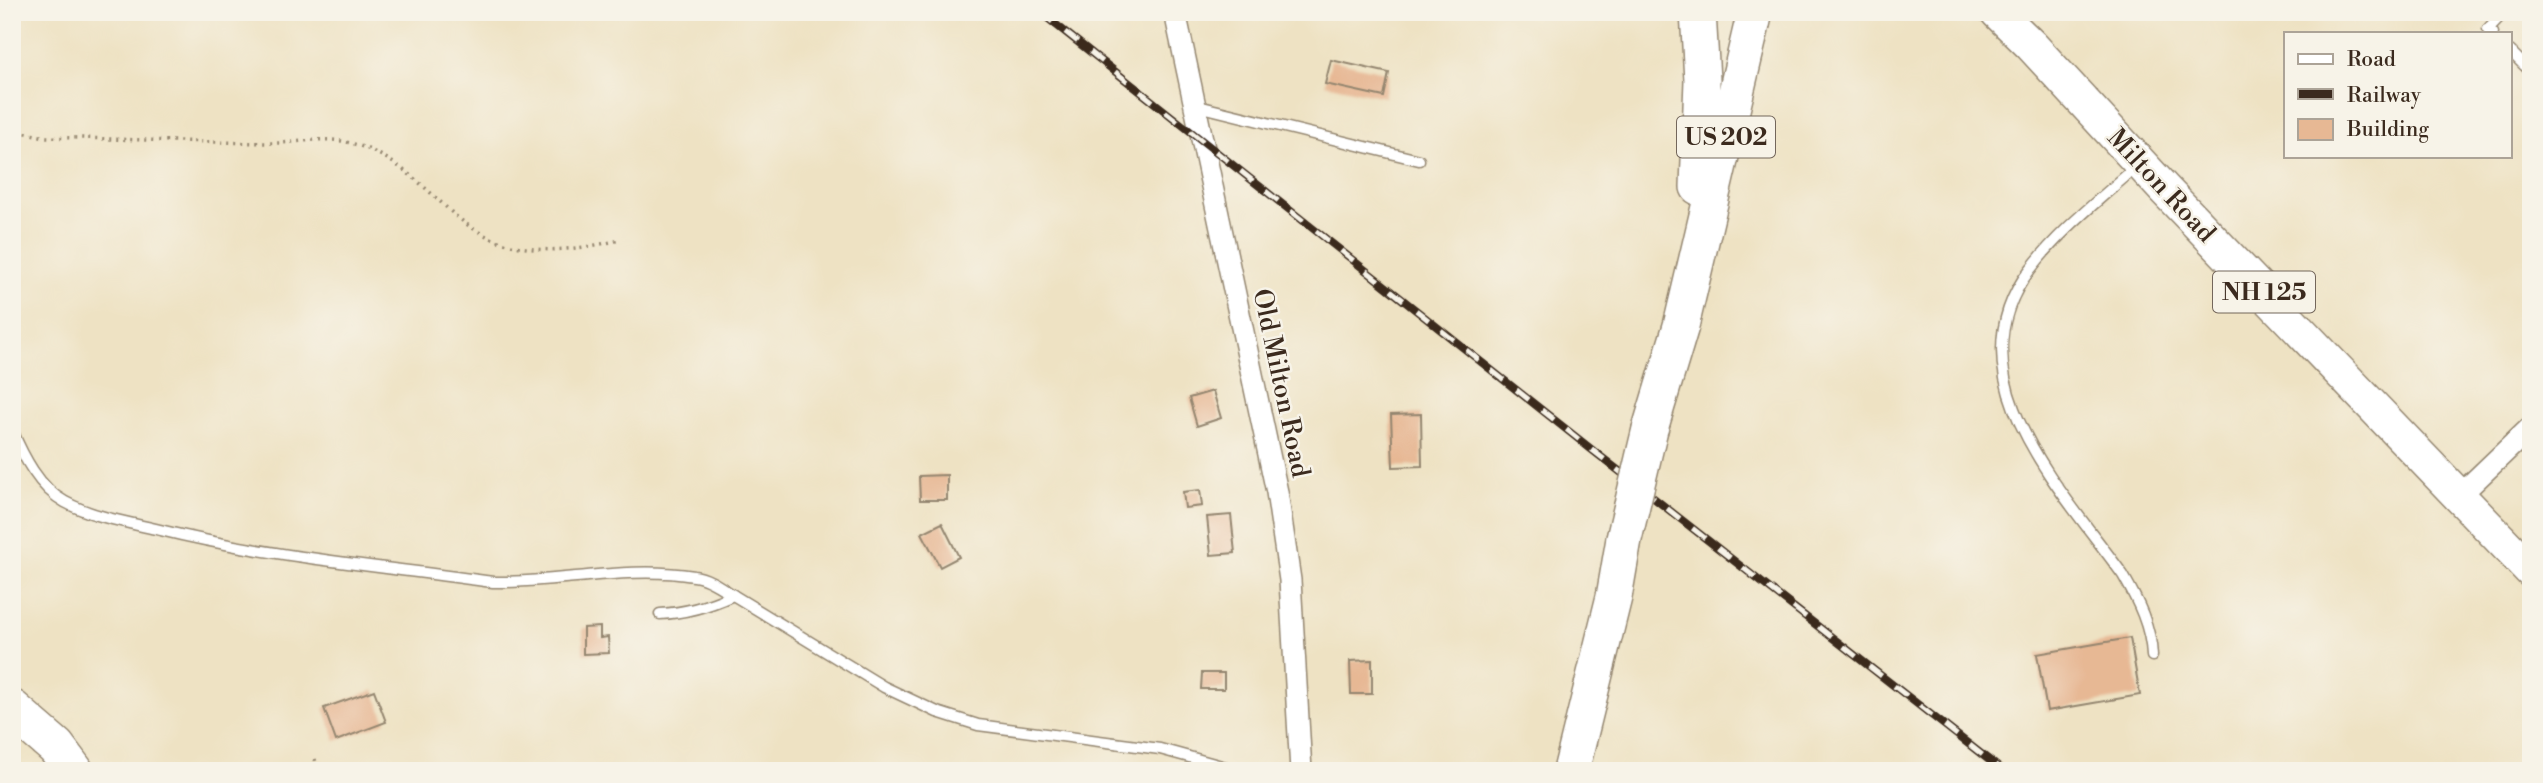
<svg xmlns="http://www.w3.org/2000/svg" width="2543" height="783" font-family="'Libre Bodoni',serif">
	<rect width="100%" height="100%" fill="#f7f3e8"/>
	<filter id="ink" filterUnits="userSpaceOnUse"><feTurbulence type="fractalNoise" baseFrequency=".0143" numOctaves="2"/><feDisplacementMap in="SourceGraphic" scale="14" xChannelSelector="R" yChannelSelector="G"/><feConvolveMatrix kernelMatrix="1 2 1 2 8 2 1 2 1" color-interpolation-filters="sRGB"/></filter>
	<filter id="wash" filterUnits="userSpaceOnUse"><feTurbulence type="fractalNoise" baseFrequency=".00686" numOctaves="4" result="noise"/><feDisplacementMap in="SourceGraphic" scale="28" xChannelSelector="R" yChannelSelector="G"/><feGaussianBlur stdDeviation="1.57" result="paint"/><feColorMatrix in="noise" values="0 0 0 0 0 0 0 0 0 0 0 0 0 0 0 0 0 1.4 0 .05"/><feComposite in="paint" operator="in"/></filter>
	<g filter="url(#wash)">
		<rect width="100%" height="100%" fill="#eee2c3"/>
		<g id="blocks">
			<g fill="#e7b894">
				<polygon points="1331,60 1389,73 1384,97 1325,84"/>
				<polygon points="1213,391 1221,418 1197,426 1189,398"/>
				<polygon points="1421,414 1422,466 1393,467 1391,415"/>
				<polygon points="947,475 947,500 920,500 919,476"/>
				<polygon points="1200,490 1202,506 1185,508 1183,492"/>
				<polygon points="1231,515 1235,553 1211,555 1207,517"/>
				<polygon points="942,523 959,557 940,567 922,533"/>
				<polygon points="600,627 600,638 608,637 609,653 583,654 583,628"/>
				<polygon points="2130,638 2140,695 2047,711 2037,654"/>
				<polygon points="1372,660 1372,694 1351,694 1350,661"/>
				<polygon points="1202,673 1224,673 1224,689 1201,689"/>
				<polygon points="374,690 386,722 336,741 324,708"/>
			</g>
		</g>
	</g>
	<g filter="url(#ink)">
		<use href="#blocks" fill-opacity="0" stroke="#948670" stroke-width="2"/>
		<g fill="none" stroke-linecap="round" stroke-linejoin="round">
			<defs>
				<g id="service">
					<polyline points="2493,33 2488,29 2504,12"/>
					<polyline points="2510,51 2531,72"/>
					<polyline points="1194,105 1419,160"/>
					<path d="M 2136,167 C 2099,200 2059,231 2029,271 C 1950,377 2063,491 2123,575 C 2138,601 2151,627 2152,656"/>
					<path d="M 12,430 C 23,456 39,488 65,502 C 93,517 126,522 156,529 C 267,557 380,566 493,582 C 560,583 628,565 694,576 C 707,577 722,588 733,595"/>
					<path d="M 660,614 C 687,613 709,606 733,595 L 884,687 L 937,712 L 978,725 L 1160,749 L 1240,771"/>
				</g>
				<g id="minor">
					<polyline points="1175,12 1277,492 1290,580 1301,771"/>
					<polyline points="2459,496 2531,427"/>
				</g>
				<polyline id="primary" points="1997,12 2031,45 2164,189 2531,571"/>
				<g id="trunk">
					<polyline points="1698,12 1702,80 1698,187"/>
					<polyline points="1650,429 1681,326 1755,12"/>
					<polyline points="1571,771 1614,597 1624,539"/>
				</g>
				<polyline id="motorway" points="12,709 56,747 74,771"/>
			</defs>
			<use href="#service" stroke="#948670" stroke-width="13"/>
			<use href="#minor" stroke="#948670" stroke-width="24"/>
			<use href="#primary" stroke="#948670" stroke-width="36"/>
			<use href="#trunk" stroke="#948670" stroke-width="38"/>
			<use href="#motorway" stroke="#948670" stroke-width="41"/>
			<g stroke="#948670" stroke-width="3.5" stroke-dasharray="2 5" stroke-linecap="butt">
				<path d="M 12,130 L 45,137 C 119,139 193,142 267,143 C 292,144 317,137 342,141 C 386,150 416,179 447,208 C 500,258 554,255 620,240"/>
				<polyline points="315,759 318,771"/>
			</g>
			<use href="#service" stroke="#fff" stroke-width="10"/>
			<use href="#minor" stroke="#fff" stroke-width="21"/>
			<use href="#primary" stroke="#fff" stroke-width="33"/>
			<use href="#trunk" stroke="#fff" stroke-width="35"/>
			<use href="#motorway" stroke="#fff" stroke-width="38"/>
			<defs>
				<polyline id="rail" points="1040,12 1591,449 2003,771"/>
			</defs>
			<use href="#rail" stroke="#3b2a1e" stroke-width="8"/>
			<use href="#rail" stroke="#f7f3e8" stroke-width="5" stroke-dasharray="16" stroke-linecap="butt"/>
			<defs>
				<polyline id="trunk-bridge" points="1624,539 1650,429"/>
			</defs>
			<use href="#trunk-bridge" stroke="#948670" stroke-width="38" stroke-linecap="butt"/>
			<use href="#trunk-bridge" stroke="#fff" stroke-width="35"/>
		</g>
	</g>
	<g text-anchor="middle" stroke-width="5" stroke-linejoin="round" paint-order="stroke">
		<g fill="#f7f3e8" stroke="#73665b" stroke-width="2">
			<rect x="1677" y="116.5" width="98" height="41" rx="5"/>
			<rect x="2213" y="271.5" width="102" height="41" rx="5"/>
		</g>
		<g font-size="24" font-weight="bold" fill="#3b2a1e">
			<text x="1726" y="145">US 202</text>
			<text x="2264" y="300">NH 125</text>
		</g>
		<g font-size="26" fill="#3b2a1e" stroke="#f7f3e8">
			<text transform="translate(2162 185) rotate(47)" y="9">Milton Road</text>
			<text transform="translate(1282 383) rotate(78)" y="9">Old Milton Road</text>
		</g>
	</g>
	<rect width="2543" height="783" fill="none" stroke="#f7f3e8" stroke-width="42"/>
	<rect x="2284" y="32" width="228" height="126" fill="#f7f3e8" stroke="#aca397" stroke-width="2"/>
	<rect x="2298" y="54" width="35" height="10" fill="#ffffff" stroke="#aca397" stroke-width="2"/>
	<text x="2347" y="66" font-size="21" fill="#3b2a1e">Road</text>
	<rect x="2298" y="89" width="35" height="10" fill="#3b2a1e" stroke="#aca397" stroke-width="2"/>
	<text x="2347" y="102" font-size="21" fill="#3b2a1e">Railway</text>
	<rect x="2298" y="119" width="35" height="21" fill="#e7b894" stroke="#aca397" stroke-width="2"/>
	<text x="2347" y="136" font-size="21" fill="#3b2a1e">Building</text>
</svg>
